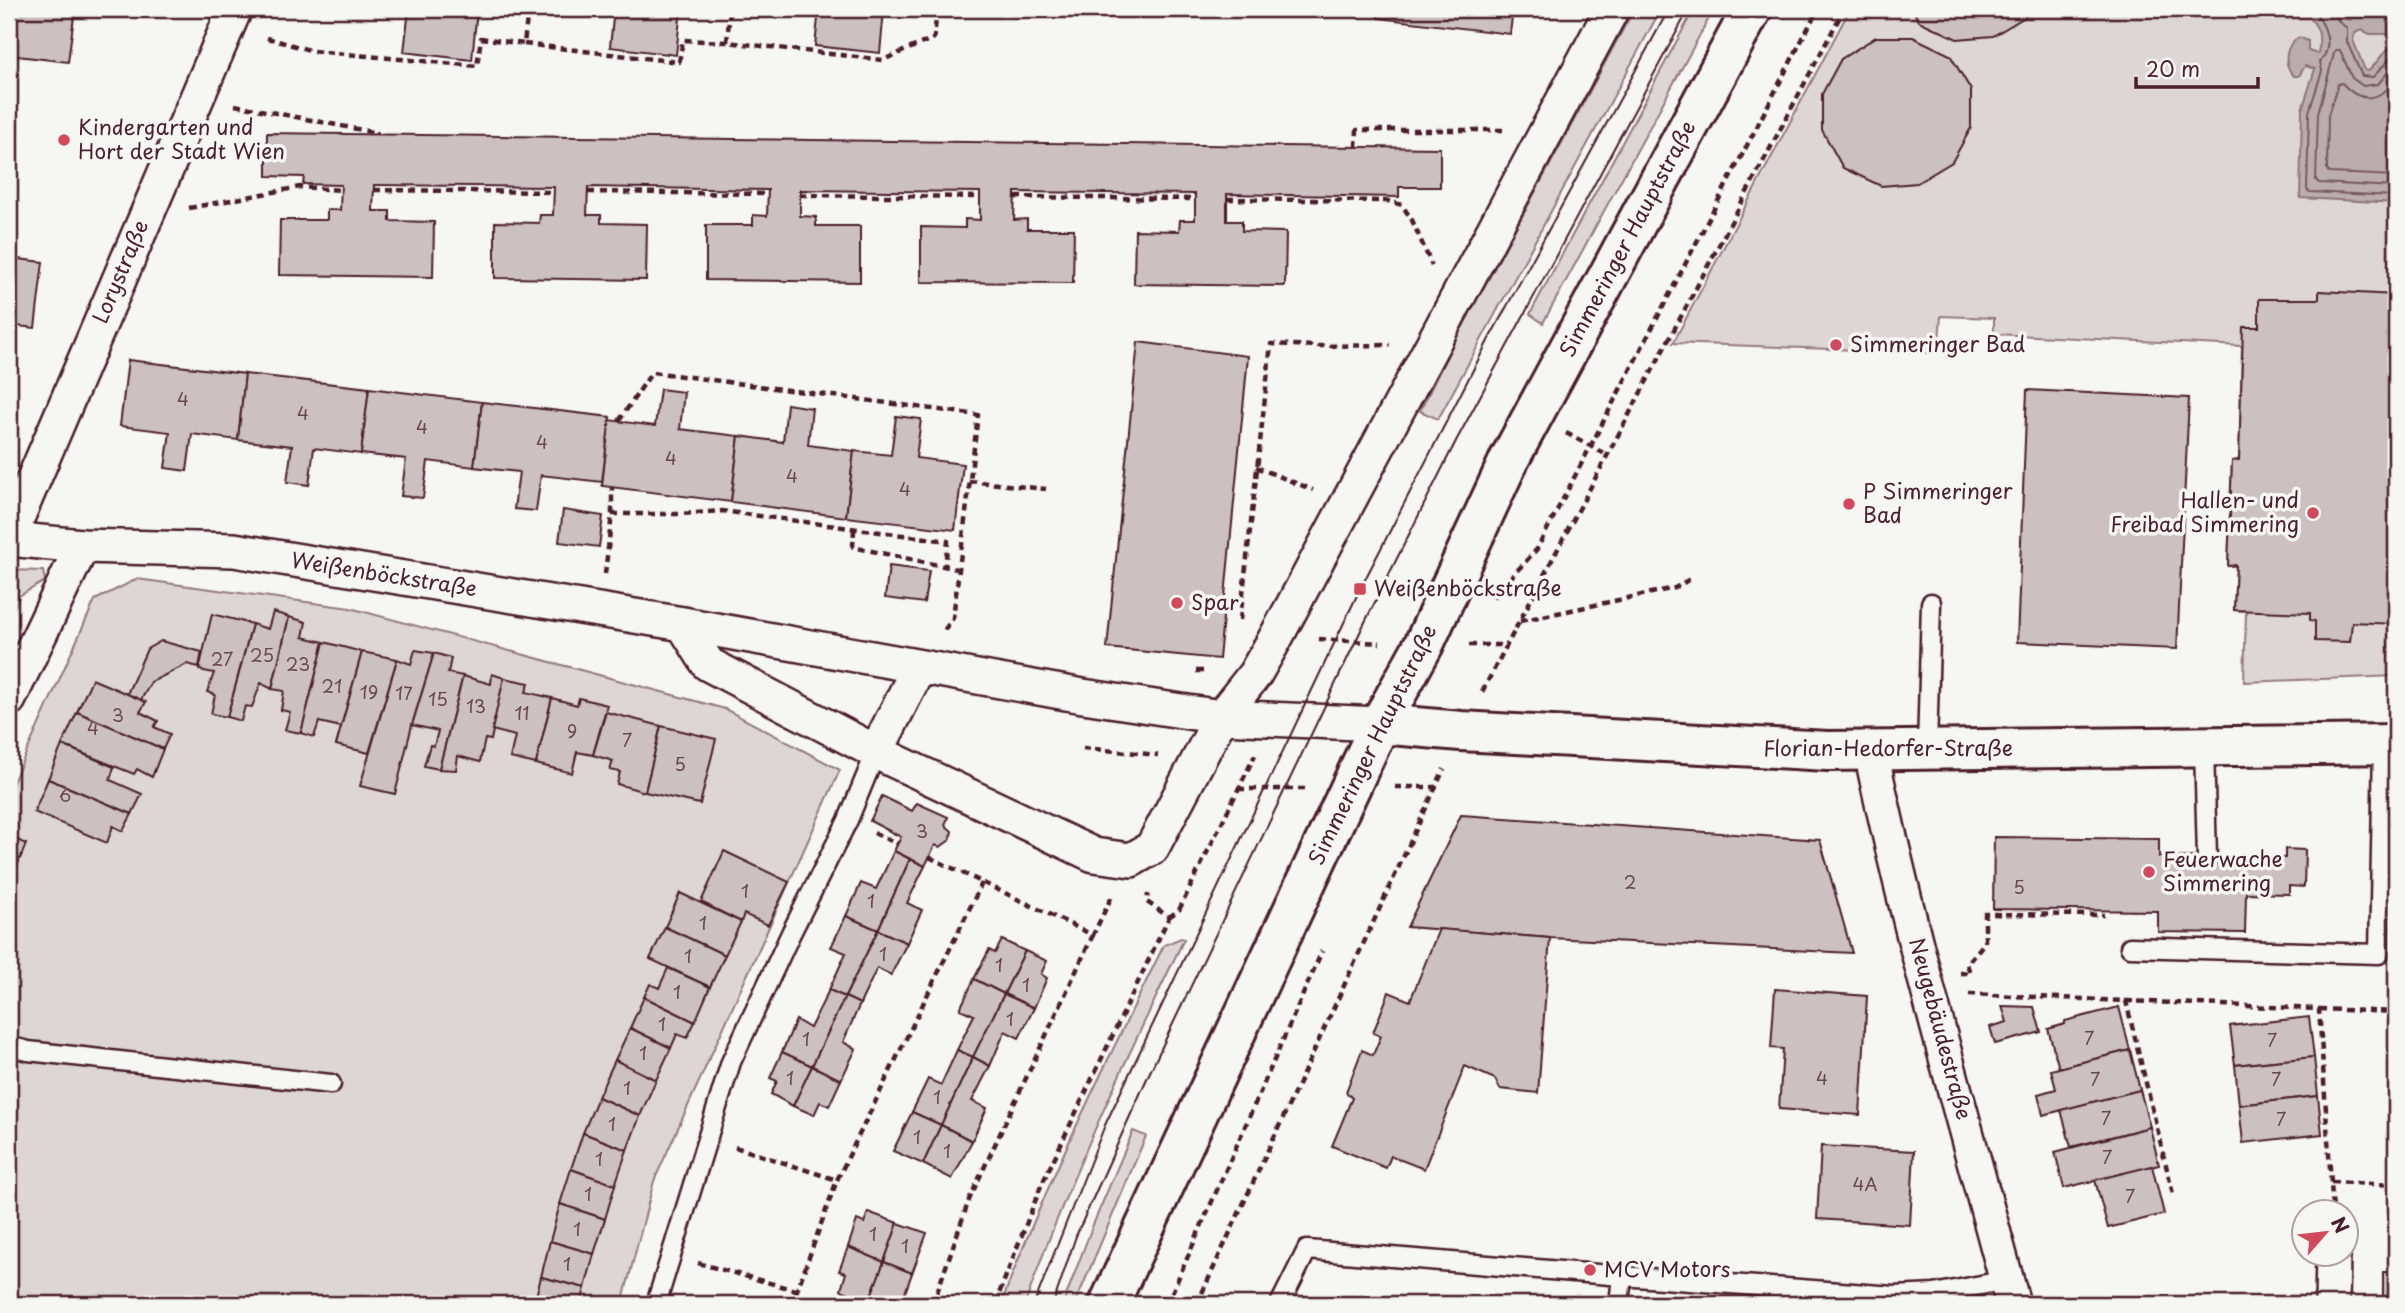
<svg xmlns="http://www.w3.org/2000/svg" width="2405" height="1313" font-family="'Playpen Sans',sans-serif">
	<rect width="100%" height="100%" fill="#f6f6f2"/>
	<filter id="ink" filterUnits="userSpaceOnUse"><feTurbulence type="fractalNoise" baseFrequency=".0143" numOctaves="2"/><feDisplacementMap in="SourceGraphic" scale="14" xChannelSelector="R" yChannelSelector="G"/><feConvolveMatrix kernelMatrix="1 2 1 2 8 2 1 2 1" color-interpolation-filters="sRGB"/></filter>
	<g filter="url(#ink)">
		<g fill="#ddd6d5" stroke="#947a80" stroke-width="2">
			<polygon points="1634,9 1661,9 1442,412 1438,419 1420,411 1449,352"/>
			<polygon points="1694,9 1714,9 1543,323 1530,314"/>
			<polygon points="1850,9 2396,9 2396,676 2244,682 2246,611 2234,610 2236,566 2228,566 2232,461 2239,460 2242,346 1994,334 1994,318 1941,316 1938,353 1673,343"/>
			<polygon points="9,570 43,571 45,581 19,596 9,622"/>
			<polygon points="137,579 350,608 725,709 840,770 654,1181 622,1304 9,1304 9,791 95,600"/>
			<path d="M 1181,938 L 1184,939 C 1126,1059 1069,1179 1025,1304 L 1001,1304 C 1047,1181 1106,1063 1164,945 Z"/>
			<polygon points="1133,1131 1146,1136 1075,1304 1063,1304 1092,1227"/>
		</g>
		<path fill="#bbadae" stroke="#8e747a" stroke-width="2" fill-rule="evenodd" d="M 2303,9 L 2339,9 L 2345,19 L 2350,20 L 2355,15 L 2351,9 L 2348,9 L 2396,9 L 2396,203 L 2300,198 L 2302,110 L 2315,69 L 2305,66 L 2299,76 L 2294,76 C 2282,64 2285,45 2299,37 L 2308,41 L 2308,51 L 2318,54 C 2322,31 2318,27 2303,9 ZM 2361,30 L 2370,34 L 2390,34 L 2396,39 L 2396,42 L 2384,53 L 2369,71 L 2365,70 L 2353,40 L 2355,33 Z"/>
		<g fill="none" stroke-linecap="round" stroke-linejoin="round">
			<g stroke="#77585f" stroke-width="2">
				<path d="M 2312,9 C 2325,24 2335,45 2320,62 L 2322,71 L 2309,112 L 2307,190 L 2310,192 L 2396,196"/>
				<polyline points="2333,9 2339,22 2347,28 2347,42 2362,76 2373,77 2396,52"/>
				<polyline points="2396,63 2378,84 2363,86 2352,78 2340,50 2335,50 2318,113 2316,180 2319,183 2396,187"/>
				<path d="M 2396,80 C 2380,100 2361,105 2342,83 L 2338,84 L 2328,115 L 2327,170 L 2330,173 L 2396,176"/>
			</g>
		</g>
		<g fill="#ccc1c0" stroke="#4a1f2b" stroke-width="2">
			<polygon points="9,9 75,9 68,62 9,55"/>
			<polygon points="409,9 477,9 472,60 404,52"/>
			<polygon points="614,9 681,9 676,55 610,47"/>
			<polygon points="819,9 929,9 929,14 884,10 880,53 815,46"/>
			<polygon points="1325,9 1379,9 1379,15"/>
			<polygon points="1379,9 1513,9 1510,34 1378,18"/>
			<polygon points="1912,9 2032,9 2028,15 1993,36 1957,39 1919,21"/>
			<polygon points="1876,37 1913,37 1950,55 1971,90 1971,128 1952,162 1917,183 1881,186 1843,168 1822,130 1822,94 1841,59"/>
			<polygon points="9,120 15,120 11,154 9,153"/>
			<polygon points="267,133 1440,148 1440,187 1399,187 1399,197 1227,194 1227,221 1242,221 1242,231 1286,232 1285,286 1134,284 1135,230 1179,231 1180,220 1195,220 1195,194 1015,192 1014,220 1027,219 1027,229 1074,229 1073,283 921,282 921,227 965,228 965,219 980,220 980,192 800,190 800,216 816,217 816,226 860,226 860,282 706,280 706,225 753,225 753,215 767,216 768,190 588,187 587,215 601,215 601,223 647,224 646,280 495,278 495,222 539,223 540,215 553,215 554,187 377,185 374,185 373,211 390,211 390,221 434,222 433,277 279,275 280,220 327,220 327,210 340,210 341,185 303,184 304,177 267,176"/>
			<polygon points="9,258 43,262 35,328 9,325"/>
			<polygon points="2319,291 2396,295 2396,624 2352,622 2350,642 2315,641 2315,621 2310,620 2310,613 2234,610 2236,565 2228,566 2232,461 2239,460 2243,327 2259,327 2259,299 2319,299"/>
			<polygon points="1138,342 1248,356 1219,659 1107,648"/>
			<polygon points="128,360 245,374 238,440 192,434 187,471 165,468 170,432 120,426"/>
			<polygon points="245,374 369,388 361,454 314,448 309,485 287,482 292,446 238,440"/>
			<polygon points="369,388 482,402 474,467 428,461 423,498 401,496 406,459 361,454"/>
			<polygon points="660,389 684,392 680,429 739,436 731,502 602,486 609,420 655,426"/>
			<polygon points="2027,390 2189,398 2177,649 2017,642"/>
			<polygon points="482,402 610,417 602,482 541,475 536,511 514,509 519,472 474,467"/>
			<polygon points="787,404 812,408 808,445 854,451 846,517 731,502 739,436 783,442"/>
			<polygon points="896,416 921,419 916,458 963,464 955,530 846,517 854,451 891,455"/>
			<polygon points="563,510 603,516 599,547 559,542"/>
			<polygon points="889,566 929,571 924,603 885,598"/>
			<polygon points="273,612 289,617 272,689 261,683 252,707 245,706 241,721 227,717 252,624 268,629"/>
			<polygon points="212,614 252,624 227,717 211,714 215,695 207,692 214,673 199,670"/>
			<polygon points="289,617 306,622 303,637 324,642 301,733 285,730 290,712 281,710 284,691 272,689"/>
			<polygon points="161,641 202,652 199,667 187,664 151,682 141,700 127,694 147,649"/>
			<polygon points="324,642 362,652 341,727 319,722 314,737 301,733"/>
			<polygon points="415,650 434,653 412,725 395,794 360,786 397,659 411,664"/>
			<polygon points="362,652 397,659 369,753 336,745"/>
			<polygon points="434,653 451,658 448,673 463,676 439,769 424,766 430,745 434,746 438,731 412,725"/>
			<polygon points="492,674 504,678 491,740 485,739 480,762 458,756 456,770 439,769 463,676 491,684"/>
			<polygon points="504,678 529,683 526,692 552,698 536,764 510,758 515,736 492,730"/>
			<polygon points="92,679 146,702 140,712 158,721 154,727 170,734 163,749 77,712"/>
			<polygon points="552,698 577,705 579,698 607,705 593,755 577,752 572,773 536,764"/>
			<polygon points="77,712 163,749 152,777 137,769 134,774 62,745"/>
			<polygon points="606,712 661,726 645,792 617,784 620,772 610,770 613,761 593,755"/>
			<polygon points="661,726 716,739 700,804 645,792"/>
			<polygon points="62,745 114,767 110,780 142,794 132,814 48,779"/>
			<polygon points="48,779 132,814 123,831 113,826 107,843 34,812"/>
			<polygon points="882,796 912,811 917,803 948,817 945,825 952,831 950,840 940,847 935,845 925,866 894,851 901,837 870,821"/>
			<polygon points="1461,815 1820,840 1852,953 1550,938 1407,927"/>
			<polygon points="9,836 26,844 9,886"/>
			<polygon points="1994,837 2159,839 2159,857 2285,858 2285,849 2305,850 2304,887 2289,886 2289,894 2246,893 2245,933 2158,932 2158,911 1993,909"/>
			<polygon points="724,851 789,882 768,925 744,914 741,922 701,902"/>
			<polygon points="894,851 910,859 878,930 846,916 861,883 876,889"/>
			<polygon points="910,859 925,866 907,903 922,910 907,943 878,930"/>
			<polygon points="680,893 741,922 725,955 665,927"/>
			<polygon points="846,916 878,930 845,997 829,990 846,953 831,947"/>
			<polygon points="665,927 725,955 710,987 650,959"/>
			<polygon points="1439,929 1550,938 1538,1093 1500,1089 1495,1079 1465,1066 1424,1169 1391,1156 1386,1168 1332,1146 1352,1098 1346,1092 1362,1050 1373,1055 1381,1036 1373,1033 1389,992 1410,1001"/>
			<polygon points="878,930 907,943 891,975 877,968 860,1004 845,997"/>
			<polygon points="1002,940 1025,951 1004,994 974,979 989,950 995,953"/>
			<polygon points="1025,951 1047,961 1041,974 1047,978 1034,1008 1004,994"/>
			<polygon points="668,968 710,987 695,1022 644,997 650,984 659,988"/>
			<polygon points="974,979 1004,994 973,1057 957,1050 974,1015 960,1009"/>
			<polygon points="1775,989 1867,996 1860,1115 1779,1109 1783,1049 1771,1048"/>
			<polygon points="829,990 845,997 812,1066 782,1052 796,1020 810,1028"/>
			<polygon points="1004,994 1034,1008 1019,1038 1005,1031 990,1066 973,1057"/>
			<polygon points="644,997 695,1022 687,1038 677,1034 671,1048 630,1028"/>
			<polygon points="845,997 860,1004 843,1042 856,1049 841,1080 812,1066"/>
			<polygon points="2002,1006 2034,1007 2041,1032 1995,1044 1990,1027 2007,1022"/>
			<polygon points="2119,1007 2130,1050 2059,1068 2048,1029 2065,1024 2065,1021"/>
			<polygon points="2309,1017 2314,1057 2235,1065 2230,1026"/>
			<polygon points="630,1028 671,1048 656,1080 615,1060"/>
			<polygon points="957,1050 973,1057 941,1125 912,1112 928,1079 941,1085"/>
			<polygon points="2130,1050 2140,1090 2043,1115 2038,1094 2056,1089 2051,1070"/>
			<polygon points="782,1052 812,1066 793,1106 771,1094 777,1081 770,1078"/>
			<polygon points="973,1057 990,1066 972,1101 987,1108 972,1141 941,1125"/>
			<polygon points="2314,1057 2318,1096 2239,1105 2235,1065"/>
			<polygon points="615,1060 656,1080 640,1116 598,1097"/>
			<polygon points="812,1066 841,1080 829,1106 820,1102 814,1115 793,1106"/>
			<polygon points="2140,1090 2150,1127 2071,1147 2061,1110"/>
			<polygon points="2318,1096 2322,1134 2243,1143 2239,1105"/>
			<polygon points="598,1097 640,1116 627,1150 583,1133"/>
			<polygon points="912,1112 941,1125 923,1164 893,1151"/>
			<polygon points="941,1125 972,1141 952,1179 923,1164"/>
			<polygon points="2150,1127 2159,1165 2064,1188 2055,1152"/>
			<polygon points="583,1133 627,1150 615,1185 571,1169"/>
			<polygon points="1821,1146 1914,1151 1910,1225 1817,1219"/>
			<polygon points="2152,1166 2164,1214 2108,1228 2095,1180"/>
			<polygon points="571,1169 615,1185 605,1219 560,1204"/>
			<polygon points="560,1204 605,1219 594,1254 550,1241"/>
			<polygon points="868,1212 898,1223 884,1262 848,1247 857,1220 864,1223"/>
			<polygon points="898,1223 927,1233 912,1273 884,1262"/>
			<polygon points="550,1241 594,1254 585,1288 541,1277"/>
			<polygon points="848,1247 884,1262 869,1301 841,1290 846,1273 839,1271"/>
			<polygon points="884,1262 912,1273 901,1304 878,1304 869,1301"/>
			<rect x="2383" y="1272" width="13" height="32"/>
			<polygon points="541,1277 585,1288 581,1304 534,1304"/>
		</g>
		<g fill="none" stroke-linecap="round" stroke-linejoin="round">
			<defs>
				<g id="lane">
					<polyline points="2204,747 2207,858"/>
					<polyline points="1927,750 1931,603"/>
					<polyline points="2130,947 2379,954 2383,745"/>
					<polyline points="9,1046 28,1051 331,1084"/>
					<polyline points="1622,1276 1894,1296 1934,1294 2007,1280"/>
					<polyline points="656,1304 731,1062 791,933 848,820 876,752"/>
					<polyline points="1280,1304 1307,1250 1622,1276 1619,1304"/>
				</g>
				<g id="street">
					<polyline points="9,537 235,9"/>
					<polyline points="9,539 82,546 234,550 683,624 1083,696 1221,717 1380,724"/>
					<polyline points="683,624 708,664 876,752 1094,855 1131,860 1152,848 1221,717 1255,674 1275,639 1612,9"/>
					<polyline points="9,699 82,546"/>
					<polyline points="876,752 919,667"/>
					<path d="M 1871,752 C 1910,938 1964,1121 2013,1304"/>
					<polyline points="2332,1304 2333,1254"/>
				</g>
				<polyline id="secondary" points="1380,724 1461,731 1828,751 2396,744"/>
				<polyline id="primary" points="1109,1304 1380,724 1424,644 1510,458 1752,9"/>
			</defs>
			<use href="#lane" stroke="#4a1f2b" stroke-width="23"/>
			<use href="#street" stroke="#4a1f2b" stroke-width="38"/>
			<use href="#secondary" stroke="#4a1f2b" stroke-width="44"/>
			<use href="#primary" stroke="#4a1f2b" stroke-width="44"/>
			<g stroke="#4a1f2b" stroke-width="4.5" stroke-dasharray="7 5" stroke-linecap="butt">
				<polyline points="267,38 313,51 477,66 481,38 524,44 528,9"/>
				<polyline points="727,42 730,9"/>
				<polyline points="524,44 679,62 683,40 727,42 883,60 934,38 937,9"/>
				<polyline points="235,105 377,133 377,135"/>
				<polyline points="1356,147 1357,130 1506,130"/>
				<polyline points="374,190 554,192"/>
				<polyline points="588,192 768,194"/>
				<polyline points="800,195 980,197"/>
				<polyline points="1015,197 1195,199"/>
				<polyline points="1227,199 1388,201 1402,205 1412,220 1432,266"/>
				<polyline points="189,208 300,187 340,190"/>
				<polyline points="619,421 652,372 978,415 953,618 943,632"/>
				<polyline points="1566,433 1607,455"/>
				<polyline points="1256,467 1313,490"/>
				<polyline points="969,481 1046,489"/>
				<polyline points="612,514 681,514 722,511 948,541 945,566"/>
				<polyline points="854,529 853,547 957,569"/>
				<polyline points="605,574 612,514 612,488"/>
				<polyline points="1493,597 1537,549 1818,9"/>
				<polyline points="1240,620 1271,344 1315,346 1390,345"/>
				<polyline points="1520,621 1675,588 1693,577"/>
				<polyline points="1319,639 1380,643"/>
				<polyline points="1469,645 1507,645"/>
				<polyline points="1196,671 1208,671"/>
				<polyline points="1482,692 1844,9"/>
				<polyline points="1083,748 1158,755"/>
				<polyline points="1395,787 1436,787"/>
				<polyline points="1238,789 1305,789"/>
				<polyline points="874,833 898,844"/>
				<polyline points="929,857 1093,935 1113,894"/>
				<polyline points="1169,917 1179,910 1255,755"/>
				<polyline points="1960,973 1970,973 1967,964 1985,942 1985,914 2104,915"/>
				<polyline points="1969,994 2126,1001 2173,1194"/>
				<polyline points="2126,1001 2319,1009 2333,1212"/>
				<polyline points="2319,1009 2396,1012"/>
				<polyline points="735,1147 837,1180"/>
				<polyline points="2331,1182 2396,1185"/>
				<polyline points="698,1263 795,1290"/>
				<polyline points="792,1304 837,1180 982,883"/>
				<polyline points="933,1304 969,1200 1093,935"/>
				<polyline points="995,1304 1041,1186 1169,917 1147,902 1148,894"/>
				<polyline points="1167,1304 1322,951"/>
				<polyline points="1197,1304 1444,769"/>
			</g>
			<use href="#lane" stroke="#f6f6f2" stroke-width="18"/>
			<use href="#street" stroke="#f6f6f2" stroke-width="33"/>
			<use href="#secondary" stroke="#f6f6f2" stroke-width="38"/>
			<use href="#primary" stroke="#f6f6f2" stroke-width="38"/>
			<g stroke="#4a1f2b" stroke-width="2">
				<polyline points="1034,1304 1105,1125 1360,589 1489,339 1669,9"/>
				<polyline points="1053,1304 1076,1236 1149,1074 1362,628 1456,441 1689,9"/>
			</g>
		</g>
	</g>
	<g fill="#d1495b" stroke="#f6f6f2" stroke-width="2.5">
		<circle cx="64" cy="140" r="7"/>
		<circle cx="1836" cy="345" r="7"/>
		<circle cx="1849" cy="504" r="7"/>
		<circle cx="2313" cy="513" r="7"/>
		<rect x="1353" y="582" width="14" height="14" rx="3.5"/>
		<circle cx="1177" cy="603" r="7"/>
		<circle cx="2149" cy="872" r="7"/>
		<circle cx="1590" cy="1270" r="7"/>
	</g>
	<g text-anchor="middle" stroke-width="7" stroke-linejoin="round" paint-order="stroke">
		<g font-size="18" fill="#6a4850">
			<text x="183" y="406">4</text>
			<text x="303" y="420">4</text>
			<text x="422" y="434">4</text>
			<text x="542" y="449">4</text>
			<text x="671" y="465">4</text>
			<text x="792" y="483">4</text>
			<text x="905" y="496">4</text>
			<text x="262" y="662">25</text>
			<text x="222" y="666">27</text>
			<text x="298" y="671">23</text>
			<text x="332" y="693">21</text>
			<text x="369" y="699">19</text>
			<text x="404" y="700">17</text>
			<text x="438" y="706">15</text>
			<text x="476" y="713">13</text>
			<text x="522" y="720">11</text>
			<text x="118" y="722">3</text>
			<text x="93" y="735">4</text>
			<text x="572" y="738">9</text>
			<text x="627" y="747">7</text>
			<text x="680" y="771">5</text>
			<text x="65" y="802">6</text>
			<text x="922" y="838">3</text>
			<text x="1630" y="889">2</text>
			<text x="2019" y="894">5</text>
			<text x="745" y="898">1</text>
			<text x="871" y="908">1</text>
			<text x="703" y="930">1</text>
			<text x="883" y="961">1</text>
			<text x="688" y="963">1</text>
			<text x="999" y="972">1</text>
			<text x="1026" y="992">1</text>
			<text x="677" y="999">1</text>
			<text x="1010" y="1026">1</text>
			<text x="662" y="1031">1</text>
			<text x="2089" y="1045">7</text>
			<text x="806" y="1046">1</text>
			<text x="2272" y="1047">7</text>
			<text x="643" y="1060">1</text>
			<text x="790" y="1085">1</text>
			<text x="1822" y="1085">4</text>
			<text x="2095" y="1086">7</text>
			<text x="2276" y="1086">7</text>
			<text x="627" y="1095">1</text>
			<text x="937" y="1104">1</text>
			<text x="2106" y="1125">7</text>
			<text x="2281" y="1126">7</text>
			<text x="612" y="1131">1</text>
			<text x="917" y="1144">1</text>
			<text x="947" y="1158">1</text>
			<text x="2107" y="1164">7</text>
			<text x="599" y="1166">1</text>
			<text x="1865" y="1191">4A</text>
			<text x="588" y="1201">1</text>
			<text x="2130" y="1203">7</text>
			<text x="577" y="1236">1</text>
			<text x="873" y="1241">1</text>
			<text x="905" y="1253">1</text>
			<text x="567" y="1271">1</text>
		</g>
		<g font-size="21" fill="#4a1f2b" stroke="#f6f6f2" text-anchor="start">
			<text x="78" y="135">Kindergarten und<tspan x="78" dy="24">Hort der Stadt Wien</tspan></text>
			<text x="1850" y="352">Simmeringer Bad</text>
			<text x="1863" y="499">P Simmeringer<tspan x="1863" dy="24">Bad</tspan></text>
			<text x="2299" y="508" text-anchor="end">Hallen- und<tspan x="2299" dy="24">Freibad Simmering</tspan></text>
			<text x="1374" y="596">Weißenböckstraße</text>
			<text x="1191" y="610">Spar</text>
			<text x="2163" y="867">Feuerwache<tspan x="2163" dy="24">Simmering</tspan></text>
			<text x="1604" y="1277">MCV Motors</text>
		</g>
		<g font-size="21" fill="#4a1f2b" stroke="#f6f6f2">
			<text transform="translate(1628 239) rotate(-62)" y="7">Simmeringer Hauptstraße</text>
			<text transform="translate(121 272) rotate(-67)" y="7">Lorystraße</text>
			<text transform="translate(384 575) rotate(9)" y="7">Weißenböckstraße</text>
			<text transform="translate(1373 745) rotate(-64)" y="7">Simmeringer Hauptstraße</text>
			<text x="1888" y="756">Florian-Hedorfer-Straße</text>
			<text transform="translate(1940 1029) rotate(75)" y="7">Neugebäudestraße</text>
		</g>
	</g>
	<rect width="2405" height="1313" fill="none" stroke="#f6f6f2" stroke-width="35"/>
	<rect x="18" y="18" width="2370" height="1278" fill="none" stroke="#4a1f2b" stroke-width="2.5" filter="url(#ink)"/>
	<g transform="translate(2325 1233) rotate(62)"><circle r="33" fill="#f6f6f2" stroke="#b1a0a2" stroke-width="2"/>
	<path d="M0-5L12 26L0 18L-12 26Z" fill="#d1495b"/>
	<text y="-10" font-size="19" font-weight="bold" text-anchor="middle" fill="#4a1f2b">N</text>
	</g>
	<path d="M2136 77v10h122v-10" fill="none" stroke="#4a1f2b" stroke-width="3.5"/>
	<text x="2146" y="77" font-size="21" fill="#4a1f2b" stroke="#f6f6f2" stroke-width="5" paint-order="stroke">20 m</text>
</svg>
